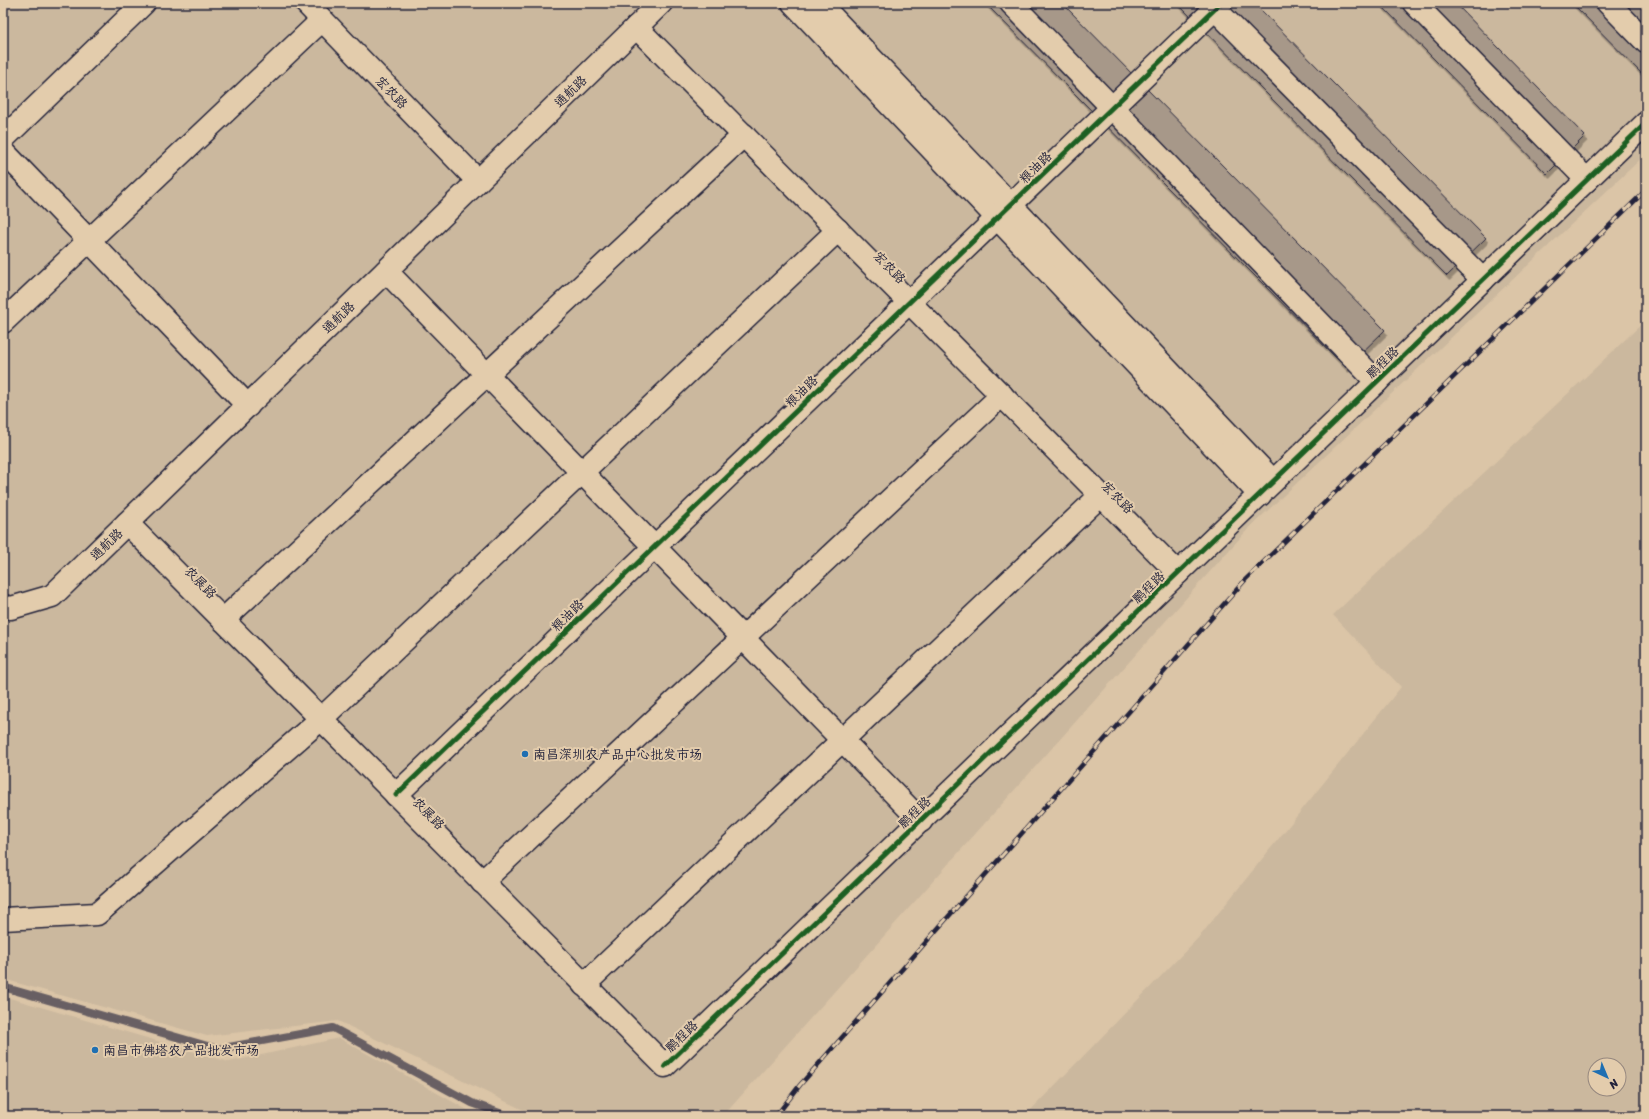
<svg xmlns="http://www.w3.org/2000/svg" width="1649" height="1119" font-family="Sriracha,'LXGW WenKai TC',sans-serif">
	<defs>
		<filter id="shadow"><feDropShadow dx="2.5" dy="4.5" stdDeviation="0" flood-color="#0004"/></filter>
	</defs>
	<rect width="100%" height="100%" fill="#dbc5a7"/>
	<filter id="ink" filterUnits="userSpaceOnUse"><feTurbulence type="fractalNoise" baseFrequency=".025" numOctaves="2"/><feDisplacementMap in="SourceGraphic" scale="8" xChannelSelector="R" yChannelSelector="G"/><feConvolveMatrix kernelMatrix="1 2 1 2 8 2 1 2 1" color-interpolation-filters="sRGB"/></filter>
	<g filter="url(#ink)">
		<g fill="#cbb89e" fill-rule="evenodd">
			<polygon points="3,3 1646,3 1646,154 1248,529 723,1116 536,1116 338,1021 207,1036 3,979"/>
			<path d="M 1646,320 L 1646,1116 L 1025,1116 L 1200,936 L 1401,687 L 1333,615 ZM 1595,1065 L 1619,1065 L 1619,1089 L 1595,1089 Z"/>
			<polygon points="3,996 229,1062 339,1038 478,1116 3,1116"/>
		</g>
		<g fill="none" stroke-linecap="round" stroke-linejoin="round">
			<polyline stroke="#685f64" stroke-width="8" points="3,987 218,1049 333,1028 472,1103 508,1116"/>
		</g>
		<g fill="#a79889" stroke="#22223b" filter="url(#shadow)">
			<polygon points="985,3 1062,3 1385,330 1346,368"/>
			<polygon points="1177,3 1254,3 1486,238 1447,276"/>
			<polygon points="1379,3 1455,3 1585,136 1547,174"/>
			<polygon points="1572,3 1646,3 1646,78"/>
		</g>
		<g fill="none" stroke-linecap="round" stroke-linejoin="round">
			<defs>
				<g id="minor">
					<polyline points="306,3 478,181"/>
					<polyline points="793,3 1260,495"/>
					<polyline points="819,3 1273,481"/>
					<polyline points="1011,3 1377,382"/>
					<polyline points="1209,3 1483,280"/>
					<polyline points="1414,3 1587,180"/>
					<polyline points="1608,3 1646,42"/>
					<polyline points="636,27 1178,573"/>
					<polyline points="3,139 144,3"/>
					<polyline points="3,151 248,406"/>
					<polyline points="386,271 921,821"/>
					<polyline points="3,322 322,20"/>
					<polyline points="127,523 665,1066 1646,123"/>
					<polyline points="3,606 11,608 52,596 661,3"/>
					<polyline points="223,620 744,135"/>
					<polyline points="396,795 1221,3"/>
					<polyline points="482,882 1002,395"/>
					<polyline points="3,919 97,914 321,719 838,230"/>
					<polyline points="584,985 1101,495"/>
				</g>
			</defs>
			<use href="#minor" stroke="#22223b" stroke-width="25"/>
			<use href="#minor" stroke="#e3ccac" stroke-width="22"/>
			<defs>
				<polyline id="rail" points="776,1116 800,1085 1246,579 1646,190"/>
			</defs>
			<use href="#rail" stroke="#22223b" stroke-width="4.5"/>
			<use href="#rail" stroke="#e3ccac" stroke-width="3" stroke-dasharray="9" stroke-linecap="butt"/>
			<defs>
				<g id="cycleway">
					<polyline points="396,795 1221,3"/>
					<polyline points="665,1066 1646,123"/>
				</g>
			</defs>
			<use href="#cycleway" stroke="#e3ccac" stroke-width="8"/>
			<use href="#cycleway" stroke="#1b5e20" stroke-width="5"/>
		</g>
	</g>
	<g fill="#1f6fb2" stroke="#e3ccac" stroke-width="1.5">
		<circle cx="525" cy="754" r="4"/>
		<circle cx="95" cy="1050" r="4"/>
	</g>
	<g text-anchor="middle" stroke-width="4" stroke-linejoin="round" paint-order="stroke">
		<g font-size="13" fill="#22223b" stroke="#e3ccac">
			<text transform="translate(570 91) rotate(-44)" y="5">通航路</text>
			<text transform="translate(392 92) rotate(46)" y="5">宏农路</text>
			<text transform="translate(1035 167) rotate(-44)" y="5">粮油路</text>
			<text transform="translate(890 267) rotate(45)" y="5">宏农路</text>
			<text transform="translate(338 317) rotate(-44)" y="5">通航路</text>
			<text transform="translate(1382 362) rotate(-44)" y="5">鹏程路</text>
			<text transform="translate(801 391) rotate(-44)" y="5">粮油路</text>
			<text transform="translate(1118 497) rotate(45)" y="5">宏农路</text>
			<text transform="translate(106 544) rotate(-44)" y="5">通航路</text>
			<text transform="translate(201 582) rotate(45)" y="5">农展路</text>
			<text transform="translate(1148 587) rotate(-44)" y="5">鹏程路</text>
			<text transform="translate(567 615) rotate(-44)" y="5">粮油路</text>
			<text transform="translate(914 812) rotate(-44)" y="5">鹏程路</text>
			<text transform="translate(429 813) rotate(45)" y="5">农展路</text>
			<text transform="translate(681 1036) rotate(-44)" y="5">鹏程路</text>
		</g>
		<g font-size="13" fill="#22223b" stroke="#e3ccac" text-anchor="start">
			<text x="533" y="759">南昌深圳农产品中心批发市场</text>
			<text x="103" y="1055">南昌市佛塔农产品批发市场</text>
		</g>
	</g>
	<rect width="1649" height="1119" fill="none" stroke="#e3ccac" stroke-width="16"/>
	<rect x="8" y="8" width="1633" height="1103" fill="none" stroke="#22223b" stroke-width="1.5" filter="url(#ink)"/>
	<g transform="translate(1607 1077) rotate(136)"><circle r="19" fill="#e3ccac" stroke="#96887f"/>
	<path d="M0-3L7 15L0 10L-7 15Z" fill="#1f6fb2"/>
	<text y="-6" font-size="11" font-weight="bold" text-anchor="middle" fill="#22223b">N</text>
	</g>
</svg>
